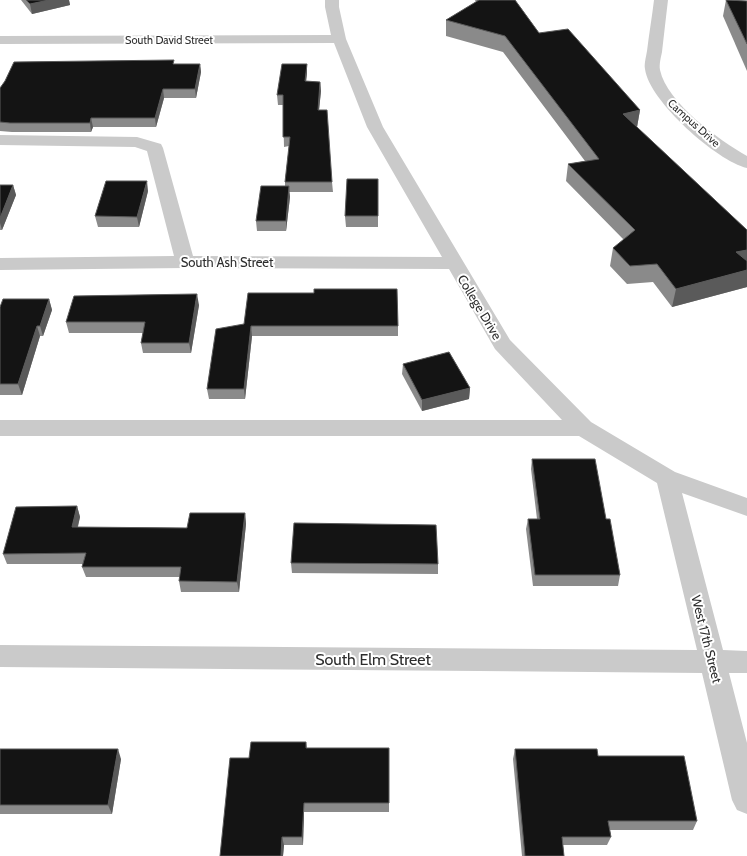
<svg xmlns="http://www.w3.org/2000/svg" width="747" height="856" font-family="Cabin,sans-serif">
	<rect width="100%" height="100%" fill="#fff"/>
	<g fill="none" stroke-linecap="round" stroke-linejoin="round">
		<g fill="#cacaca" fill-rule="evenodd">
			<polygon points="325,0 339,0 339,7 346,39 383,127 510,340 591,422 675,472 747,498 747,516 682,493 723,650 747,651 747,673 729,673 747,743 747,814 737,810 732,800 702,673 0,667 0,645 697,650 657,483 579,436 0,436 0,420 562,420 495,349 449,269 185,268 0,270 0,258 174,256 147,151 135,147 0,145 0,135 137,137 161,144 163,148 193,256 442,257 367,127 334,43 0,44 0,36 331,35 325,7"/>
			<path d="M 654,0 L 668,0 C 666,17 664,34 662,52 C 661,57 659,64 660,70 C 667,103 719,140 747,156 L 747,168 C 717,161 649,101 645,69 C 644,64 646,57 647,51 C 649,34 652,17 654,0 Z"/>
		</g>
	</g>
	<g fill="#8a8a8a">
		<polygon points="21,0 69,0 70,5 32,14"/>
		<polygon points="475,0 515,0 539,33 640,110 637,127 747,230 747,287 672,307 653,282 627,284 610,266 613,248 624,240 566,181 568,164 585,161 503,52 446,36 446,20 476,2"/>
		<polygon points="726,0 747,1 747,71 723,16"/>
		<polygon points="174,64 200,64 201,72 196,98 164,98 156,127 93,127 91,132 12,132 0,131 0,88"/>
		<polygon points="307,64 307,73 306,81 320,82 321,91 319,110 332,182 333,192 289,192 290,197 286,231 257,231 256,221 285,186 285,182 289,146 284,147 283,105 278,105 277,95"/>
		<polygon points="378,179 378,227 346,227 345,216"/>
		<polygon points="0,185 13,185 16,195 2,230 0,230"/>
		<polygon points="148,191 139,227 98,227 95,216"/>
		<polygon points="49,299 52,310 43,336 40,336 22,395 0,395 0,307"/>
		<polygon points="199,305 191,353 143,353 141,343 143,333 69,333 66,322"/>
		<polygon points="244,324 398,326 398,336 252,336 245,399 209,399 207,389"/>
		<polygon points="403,364 470,388 469,399 422,411 402,374"/>
		<polygon points="532,459 606,519 620,575 618,586 533,586 526,529 528,519 537,519 531,469"/>
		<polygon points="77,506 80,517 78,527 187,528 245,513 246,524 239,592 181,592 179,581 180,577 86,577 82,567 83,564 7,564 3,554"/>
		<polygon points="291,563 438,564 438,574 292,573"/>
		<polygon points="306,742 307,748 389,748 389,812 304,812 303,845 284,845 283,856 220,856 249,758"/>
		<polygon points="0,749 121,759 112,814 0,814"/>
		<polygon points="515,749 598,756 697,821 693,830 610,830 611,837 607,845 563,845 564,856 522,856 513,759"/>
	</g>
	<g fill="#5a5a5a">
		<polygon points="49,0 69,0 70,5 32,14 30,4"/>
		<polygon points="200,64 201,72 196,98 195,89"/>
		<polygon points="307,64 307,73 305,91 305,81"/>
		<polygon points="320,82 321,91 318,119 318,110"/>
		<polygon points="163,89 164,98 156,127 155,118"/>
		<polygon points="640,110 637,127 623,114"/>
		<polygon points="91,118 93,127 91,132 90,123"/>
		<polygon points="147,181 148,191 139,227 137,217"/>
		<polygon points="13,185 16,195 2,230 0,223 0,218"/>
		<polygon points="289,186 290,197 286,231 286,221"/>
		<polygon points="747,250 747,266 736,252"/>
		<polygon points="747,270 747,287 672,307 676,289"/>
		<polygon points="197,294 199,305 191,353 189,343"/>
		<polygon points="49,299 52,310 43,336 40,326"/>
		<polygon points="37,326 40,336 22,395 18,384"/>
		<polygon points="251,326 252,336 245,399 244,389"/>
		<polygon points="470,388 469,399 422,411 422,400"/>
		<polygon points="77,506 80,517 75,537 72,527"/>
		<polygon points="245,513 246,524 239,592 237,582"/>
		<polygon points="118,749 121,759 112,814 108,805"/>
		<polygon points="304,803 304,812 303,845 302,837"/>
		<polygon points="282,837 284,845 283,856 281,856"/>
	</g>
	<g fill="#141414" stroke="#5a5a5a">
		<polygon points="26,0 49,0 30,4"/>
		<polygon points="479,0 515,0 539,33 568,29 640,110 623,114 747,230 747,250 736,252 747,261 747,270 676,289 657,264 630,266 613,248 635,230 568,164 599,159 505,36 446,20"/>
		<polygon points="726,0 747,1 747,44"/>
		<polygon points="174,60 173,64 200,64 195,89 163,89 155,118 91,118 90,123 10,123 0,122 0,88 5,81 14,62"/>
		<polygon points="282,64 307,64 305,81 320,82 318,110 327,110 332,182 285,182 290,137 283,137 283,95 277,95"/>
		<polygon points="347,179 378,179 378,216 345,216"/>
		<polygon points="106,181 147,181 137,217 95,216"/>
		<polygon points="0,185 13,185 0,218"/>
		<polygon points="261,186 289,186 286,221 256,221"/>
		<polygon points="314,289 397,289 398,326 251,326 244,389 207,389 216,329 244,324 248,293 314,293"/>
		<polygon points="197,294 189,343 141,343 145,322 66,322 74,296"/>
		<polygon points="3,299 49,299 40,326 37,326 18,384 0,384 0,307"/>
		<polygon points="449,352 470,388 422,400 403,364"/>
		<polygon points="532,459 595,459 606,519 610,519 620,575 535,575 528,519 540,519"/>
		<polygon points="77,506 72,527 187,528 190,513 245,513 237,582 179,581 181,567 82,567 86,553 3,554 16,507"/>
		<polygon points="294,523 436,525 438,564 291,563"/>
		<polygon points="251,742 306,742 306,748 389,748 389,803 304,803 302,837 282,837 281,856 220,856 230,758 249,758"/>
		<polygon points="0,749 118,749 108,805 0,805"/>
		<polygon points="515,749 597,749 598,756 684,756 697,821 608,821 611,837 562,837 564,856 525,856"/>
	</g>
	<g text-anchor="middle" stroke-width="4" stroke-linejoin="round" paint-order="stroke">
		<g font-size="11" fill="#2d2d2d" stroke="#fff">
			<text x="169" y="44">South David Street</text>
			<text transform="translate(694 123) rotate(42)" y="4">Campus Drive</text>
		</g>
		<g font-size="13" fill="#2d2d2d" stroke="#fff">
			<text x="227" y="267">South Ash Street</text>
			<text transform="translate(480 307) rotate(59)" y="5">College Drive</text>
			<text transform="translate(707 639) rotate(76)" y="5">West 17th Street</text>
		</g>
		<g font-size="16" fill="#2d2d2d" stroke="#fff">
			<text x="373" y="665">South Elm Street</text>
		</g>
	</g>
</svg>
